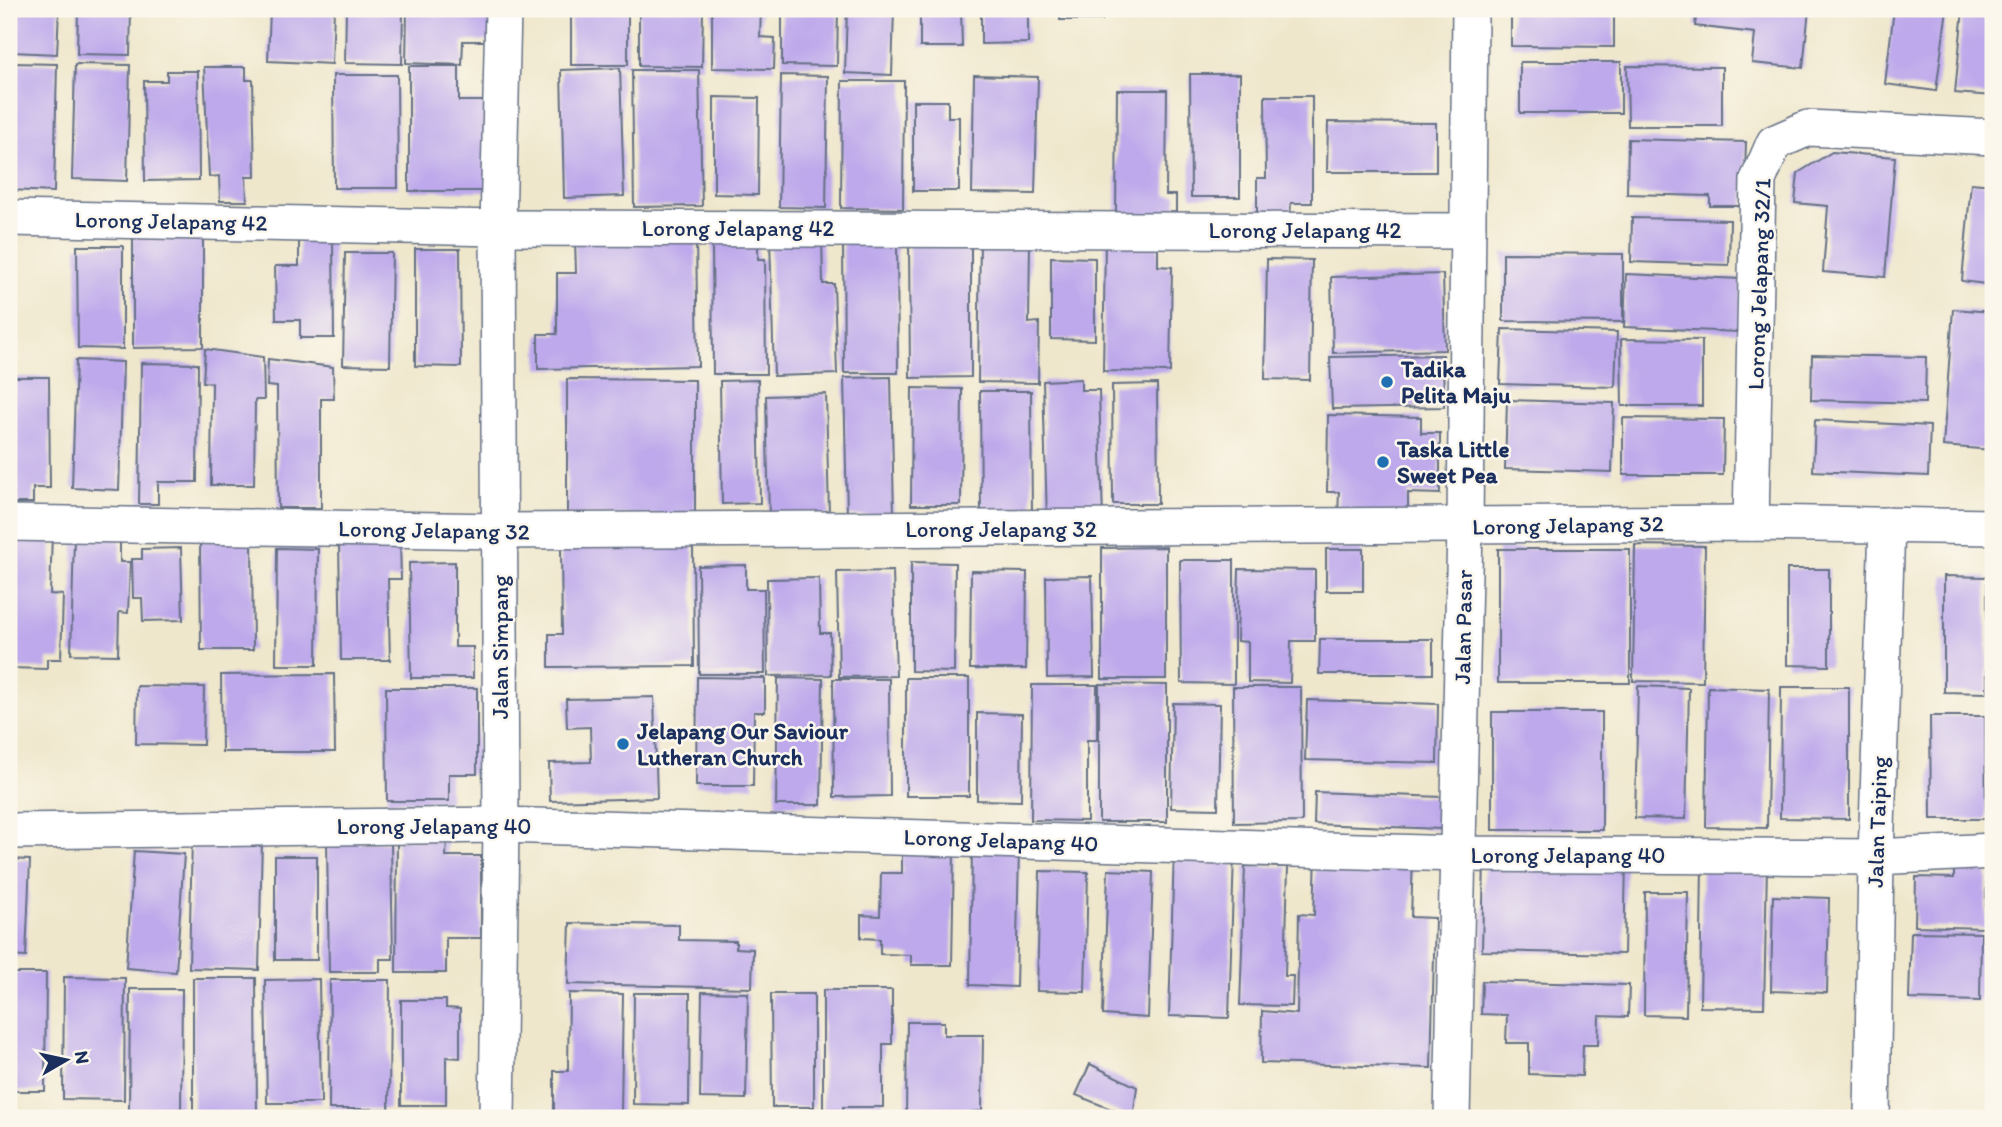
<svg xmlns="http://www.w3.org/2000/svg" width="2002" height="1127" font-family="Itim,sans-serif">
	<rect width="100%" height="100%" fill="#fbf7ec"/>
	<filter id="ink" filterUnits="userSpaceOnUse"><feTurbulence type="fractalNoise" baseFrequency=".0143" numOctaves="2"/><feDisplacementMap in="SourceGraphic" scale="14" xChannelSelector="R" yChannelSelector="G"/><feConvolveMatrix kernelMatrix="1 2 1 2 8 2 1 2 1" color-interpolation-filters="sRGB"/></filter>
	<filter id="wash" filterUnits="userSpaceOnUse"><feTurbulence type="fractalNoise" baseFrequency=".00686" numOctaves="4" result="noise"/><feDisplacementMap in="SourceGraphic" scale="28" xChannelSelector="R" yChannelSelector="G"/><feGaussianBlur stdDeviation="1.57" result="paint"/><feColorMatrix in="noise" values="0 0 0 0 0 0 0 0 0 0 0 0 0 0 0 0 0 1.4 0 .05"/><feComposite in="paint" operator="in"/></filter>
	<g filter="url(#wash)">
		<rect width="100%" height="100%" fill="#efe7cc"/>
		<g id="blocks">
			<g fill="#bda9eb">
				<polygon points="13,9 59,9 57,54 12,52"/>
				<polygon points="78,9 131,9 130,55 77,54"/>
				<polygon points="270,9 334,9 332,64 268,61"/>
				<polygon points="346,9 403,9 402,64 345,63"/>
				<polygon points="407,9 493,9 492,41 463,41 462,65 406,63"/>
				<rect x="571" y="9" width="57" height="56"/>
				<polygon points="639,9 703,9 702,67 639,66"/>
				<polygon points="712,9 761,9 760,37 775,38 774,69 712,68"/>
				<polygon points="782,9 838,9 837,66 782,65"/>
				<polygon points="847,9 894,9 892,75 845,73"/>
				<polygon points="920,9 961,9 962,47 920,47"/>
				<polygon points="981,9 1028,9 1028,43 981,44"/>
				<rect x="1060" y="9" width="42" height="11"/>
				<polygon points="1511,9 1614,9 1614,47 1511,46"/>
				<polygon points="1697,9 1809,9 1803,68 1752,63 1755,33 1695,26"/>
				<polygon points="1894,9 1947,9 1936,91 1885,84"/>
				<polygon points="1963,9 1993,9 1993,96 1955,93"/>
				<rect x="1520" y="62" width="101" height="51"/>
				<polygon points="13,63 57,64 54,192 10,190"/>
				<polygon points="75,64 130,65 127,181 72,179"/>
				<polygon points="409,66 459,66 459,101 488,101 488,191 409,191"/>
				<polygon points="1627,66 1722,67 1722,126 1628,126"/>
				<polygon points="204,67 246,67 246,80 253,80 255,177 246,177 247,201 220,201 219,176 209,177"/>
				<polygon points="620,68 624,196 564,198 561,70"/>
				<polygon points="632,70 699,70 702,206 634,207"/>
				<polygon points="167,71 198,71 199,180 145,181 144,81 167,81"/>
				<polygon points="1190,74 1240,74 1240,197 1191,197"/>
				<polygon points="333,75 397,75 398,188 334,188"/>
				<polygon points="781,75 828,76 826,208 779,207"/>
				<polygon points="974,75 1038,77 1035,194 972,193"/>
				<polygon points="842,81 904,81 903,209 841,208"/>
				<polygon points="1117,90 1167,90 1166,195 1176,195 1176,217 1116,216"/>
				<polygon points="1265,96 1312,96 1312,203 1291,203 1290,217 1257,217 1257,178 1266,178"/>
				<polygon points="714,97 759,98 758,195 714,194"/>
				<polygon points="913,101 948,101 948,117 959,117 959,191 913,191"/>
				<polygon points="1328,122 1436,123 1436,172 1327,172"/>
				<polygon points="1628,139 1746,142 1744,206 1710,206 1710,196 1627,194"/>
				<polygon points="1832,152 1895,157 1885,277 1823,272 1828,206 1795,203 1798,173"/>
				<polygon points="1971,183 1993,185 1993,285 1962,281"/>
				<polygon points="1632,218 1730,220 1729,265 1631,262"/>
				<polygon points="133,234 203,234 203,347 133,348"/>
				<polygon points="822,236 823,284 834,284 837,374 774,376 770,238"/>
				<polygon points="696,238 698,366 538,369 538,334 557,334 557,273 576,273 575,240"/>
				<polygon points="333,239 334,338 300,338 300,320 276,320 275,266 299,266 299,240"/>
				<polygon points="712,239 758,239 758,259 765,259 766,374 713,374"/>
				<polygon points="897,240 898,373 844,373 843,241"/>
				<polygon points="980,240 1030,241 1029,323 1039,322 1038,383 978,382"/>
				<polygon points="909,241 971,241 971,377 910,378"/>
				<polygon points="1105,242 1158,243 1158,266 1172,267 1170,372 1103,371"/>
				<polygon points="77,246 123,246 123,349 78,348"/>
				<polygon points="415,249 460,249 461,367 415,366"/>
				<polygon points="345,253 392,253 390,366 343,365"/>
				<polygon points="1503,253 1623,254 1623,322 1503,321"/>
				<polygon points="1051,257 1095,258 1095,340 1051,339"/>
				<polygon points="1267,259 1312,260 1310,380 1265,379"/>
				<polygon points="1443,274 1445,350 1333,353 1331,277"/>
				<polygon points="1626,274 1741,279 1738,332 1624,327"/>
				<polygon points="1953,309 1993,312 1992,450 1943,446"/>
				<polygon points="1502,329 1617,332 1615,387 1500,384"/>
				<polygon points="1621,339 1702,340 1702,406 1622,406"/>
				<polygon points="205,349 263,357 264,400 255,400 254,485 211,485 212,383 203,382"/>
				<polygon points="1443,355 1444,407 1332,409 1330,357"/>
				<polygon points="1812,355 1926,357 1925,403 1811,400"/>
				<polygon points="268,359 333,367 334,399 321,399 321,508 278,508 277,387 267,386"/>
				<polygon points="76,360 123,362 119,490 72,488"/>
				<polygon points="141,363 198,364 197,482 158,482 158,504 139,504"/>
				<polygon points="9,377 49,377 50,488 33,488 33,503 9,503"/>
				<polygon points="891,377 894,515 847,516 844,378"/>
				<polygon points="567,379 695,380 695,515 567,515"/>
				<polygon points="1081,379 1081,390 1099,390 1103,519 1047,520 1043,381"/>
				<polygon points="758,380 760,503 722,504 720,381"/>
				<polygon points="1157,384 1158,504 1113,504 1112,385"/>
				<polygon points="912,388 962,389 961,505 911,505"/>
				<polygon points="980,391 1031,391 1032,516 981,516"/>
				<polygon points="826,394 829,515 769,516 766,396"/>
				<polygon points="1507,400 1614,403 1612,472 1505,469"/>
				<polygon points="1328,415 1421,417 1421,433 1440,433 1440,494 1408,493 1408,516 1338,515 1339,492 1327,492"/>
				<polygon points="1623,418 1724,419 1723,475 1623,475"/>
				<polygon points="1815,420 1930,426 1928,476 1813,471"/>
				<polygon points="9,531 52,533 50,594 63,595 61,659 47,659 47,669 9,668"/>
				<polygon points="74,536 120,537 120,562 130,562 128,613 119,612 118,655 71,654"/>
				<polygon points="252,539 253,650 201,650 200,540"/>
				<polygon points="400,540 401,579 388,579 390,660 341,660 339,541"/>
				<polygon points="1635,545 1705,546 1703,682 1633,681"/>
				<polygon points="693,546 694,666 549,667 549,634 562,634 561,548"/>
				<polygon points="1166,547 1166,679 1102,679 1102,548"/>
				<polygon points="181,548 183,620 143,621 142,598 133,598 132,559 142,559 142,549"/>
				<polygon points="277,548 318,549 317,665 276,665"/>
				<rect x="1326" y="549" width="37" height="42"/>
				<rect x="1498" y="549" width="132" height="134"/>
				<polygon points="1180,560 1234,560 1234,684 1181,683"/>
				<polygon points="455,562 455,647 473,647 473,678 411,678 409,563"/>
				<polygon points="911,562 955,563 954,672 911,671"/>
				<polygon points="746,565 746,589 764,589 765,674 699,674 698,566"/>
				<polygon points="1239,569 1315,570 1315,641 1291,641 1290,683 1248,682 1248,642 1237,641"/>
				<polygon points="1787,569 1829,569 1829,666 1787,665"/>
				<polygon points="893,571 896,676 839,677 837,572"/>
				<polygon points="971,571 1027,572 1026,669 970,669"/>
				<polygon points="1092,576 1094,677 1047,678 1046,577"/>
				<polygon points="1944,576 1987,577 1987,693 1944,692"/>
				<polygon points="819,578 820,633 830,633 831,675 768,676 767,579"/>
				<polygon points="1320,639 1433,639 1433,674 1319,674"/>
				<polygon points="334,674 335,752 222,752 221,675"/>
				<polygon points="697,677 765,678 765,712 754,712 753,786 696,786"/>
				<polygon points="778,678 823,679 821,805 776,805"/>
				<rect x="906" y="678" width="63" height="118"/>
				<polygon points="833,679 889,679 890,796 834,797"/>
				<polygon points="1099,684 1167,685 1167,822 1099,822"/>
				<polygon points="1032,685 1097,685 1097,740 1087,740 1087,821 1031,820"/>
				<polygon points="137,686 204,687 203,745 136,744"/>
				<polygon points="1638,686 1689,688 1686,819 1635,818"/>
				<polygon points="1233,687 1301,687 1302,822 1234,823"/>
				<polygon points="1708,687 1769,689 1767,828 1706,827"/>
				<polygon points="1781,687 1849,687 1849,819 1780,818"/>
				<polygon points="386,688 477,688 477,774 449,774 449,801 387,801"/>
				<polygon points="654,697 657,798 550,801 549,763 591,762 590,727 567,728 566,699"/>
				<polygon points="1307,700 1438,704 1437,763 1305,760"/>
				<polygon points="1173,703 1220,704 1218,809 1171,808"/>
				<rect x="1492" y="712" width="110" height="118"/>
				<polygon points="977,713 1022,714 1021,801 977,800"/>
				<polygon points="1930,716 1985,716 1986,819 1931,819"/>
				<polygon points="1315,792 1442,797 1441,829 1314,824"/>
				<polygon points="192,837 262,838 259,970 189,968"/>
				<polygon points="397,839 447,840 446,856 481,856 481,938 446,938 446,973 396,973"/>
				<polygon points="327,842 391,842 393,959 380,959 380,972 329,972"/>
				<polygon points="902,849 954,850 952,965 911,965 911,955 880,954 880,939 861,938 861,915 880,916 881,873 902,873"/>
				<polygon points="972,849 1019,850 1016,987 970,985"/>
				<polygon points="134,851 184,854 176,972 126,968"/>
				<polygon points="1174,851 1234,853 1229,1018 1169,1016"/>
				<polygon points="1316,854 1413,858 1411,917 1435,918 1431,1068 1261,1063 1262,1011 1297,1014 1299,914 1314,915"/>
				<rect x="275" y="856" width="42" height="104"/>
				<polygon points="1484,858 1626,861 1624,954 1482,951"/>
				<polygon points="9,859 30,860 26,957 9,956"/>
				<polygon points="1702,864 1767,866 1764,1008 1700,1007"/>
				<polygon points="1245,866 1288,867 1285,976 1293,976 1292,1006 1240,1005"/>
				<polygon points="1954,868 1987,869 1985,928 1915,926 1916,877 1954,878"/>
				<polygon points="1108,870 1153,872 1148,1018 1103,1015"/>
				<polygon points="1040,871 1088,872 1085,992 1037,991"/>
				<polygon points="1645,892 1688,892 1686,1016 1644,1015"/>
				<polygon points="1773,896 1829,898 1827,993 1771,991"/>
				<polygon points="570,923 679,925 679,940 736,941 736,948 753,949 752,988 568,984"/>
				<polygon points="1911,932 1981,933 1980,1001 1909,999"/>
				<polygon points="9,973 46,973 45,1091 9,1091"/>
				<polygon points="64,977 125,978 124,1100 63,1099"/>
				<polygon points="193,978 256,978 257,1118 193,1118"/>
				<polygon points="319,979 321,1103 267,1103 265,980"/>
				<polygon points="330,980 390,980 389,1109 329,1109"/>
				<polygon points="1482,981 1629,985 1628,1017 1599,1016 1598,1045 1583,1045 1582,1076 1529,1074 1529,1043 1506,1043 1507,1015 1481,1014"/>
				<polygon points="130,989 182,989 181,1114 175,1113 175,1118 135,1118 135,1113 129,1113"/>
				<polygon points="823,990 892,990 892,1044 883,1044 883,1107 843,1107 843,1118 823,1118"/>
				<polygon points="702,992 748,993 746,1099 700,1098"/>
				<polygon points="569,993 623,994 621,1113 554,1112 554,1071 568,1071"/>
				<polygon points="634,993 690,993 689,1105 633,1104"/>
				<polygon points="771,994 814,994 814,1107 772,1107"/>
				<polygon points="401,1000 446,1000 446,1008 460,1009 460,1058 446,1057 446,1105 401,1105"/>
				<polygon points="907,1022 944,1022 944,1035 983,1035 982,1111 971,1112 971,1118 906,1118"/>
				<polygon points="1090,1064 1137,1087 1133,1118 1076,1095"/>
			</g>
		</g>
	</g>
	<g filter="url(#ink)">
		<use href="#blocks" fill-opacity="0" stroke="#656f84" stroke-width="2"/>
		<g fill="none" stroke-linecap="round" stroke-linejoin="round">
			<defs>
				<g id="street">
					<polyline points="9,218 498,228 1468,231"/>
					<polyline points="9,523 500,531 1751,523 1993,527"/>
					<polyline points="1751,523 1758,180 1774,143 1808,128 1993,137"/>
					<polyline points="9,831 501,825 1457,854 1876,857 1993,851"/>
					<polyline points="497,1118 501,825 498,228 503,9"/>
					<polyline points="1452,1118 1465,527 1470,9"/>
					<polyline points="1872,1118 1876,857 1887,525"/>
				</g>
			</defs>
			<use href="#street" stroke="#656f84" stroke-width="38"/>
			<use href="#street" stroke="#fff" stroke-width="35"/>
		</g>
	</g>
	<g fill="#1f6fb2" stroke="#fbf7ec" stroke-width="2.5">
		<circle cx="1387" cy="382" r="7"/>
		<circle cx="1383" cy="462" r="7"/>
		<circle cx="623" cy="744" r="7"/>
	</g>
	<g text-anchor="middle" stroke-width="5" stroke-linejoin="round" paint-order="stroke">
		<g font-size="23" fill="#1b2f5e" stroke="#fbf7ec">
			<text transform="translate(171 221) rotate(1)" y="8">Lorong Jelapang 42</text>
			<text x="738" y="236">Lorong Jelapang 42</text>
			<text x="1305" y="238">Lorong Jelapang 42</text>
			<text transform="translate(1759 284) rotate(-88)" y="8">Lorong Jelapang 32/1</text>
			<text transform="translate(1568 525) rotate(-1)" y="8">Lorong Jelapang 32</text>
			<text x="1001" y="537">Lorong Jelapang 32</text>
			<text transform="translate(434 530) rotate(1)" y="8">Lorong Jelapang 32</text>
			<text transform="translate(1463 627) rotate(-89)" y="8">Jalan Pasar</text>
			<text transform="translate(500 647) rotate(-90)" y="8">Jalan Simpang</text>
			<text transform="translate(1877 822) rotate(-88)" y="8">Jalan Taiping</text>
			<text x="434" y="834">Lorong Jelapang 40</text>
			<text transform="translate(1001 840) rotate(2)" y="8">Lorong Jelapang 40</text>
			<text x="1568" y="863">Lorong Jelapang 40</text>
		</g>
		<g font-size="23" font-weight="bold" fill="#1b2f5e" stroke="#fbf7ec" text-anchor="start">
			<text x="1401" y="377">Tadika<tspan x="1401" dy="26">Pelita Maju</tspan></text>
			<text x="1397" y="457">Taska Little<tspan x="1397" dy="26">Sweet Pea</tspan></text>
			<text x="637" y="739">Jelapang Our Saviour<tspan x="637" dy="26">Lutheran Church</tspan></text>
		</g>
	</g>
	<rect width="2002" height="1127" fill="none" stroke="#fbf7ec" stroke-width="35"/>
	<g transform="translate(66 1060) rotate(81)" stroke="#fbf7ec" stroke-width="5" paint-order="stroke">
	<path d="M0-5L12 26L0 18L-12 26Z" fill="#1b2f5e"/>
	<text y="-10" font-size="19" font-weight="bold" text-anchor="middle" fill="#1b2f5e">N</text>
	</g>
</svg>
